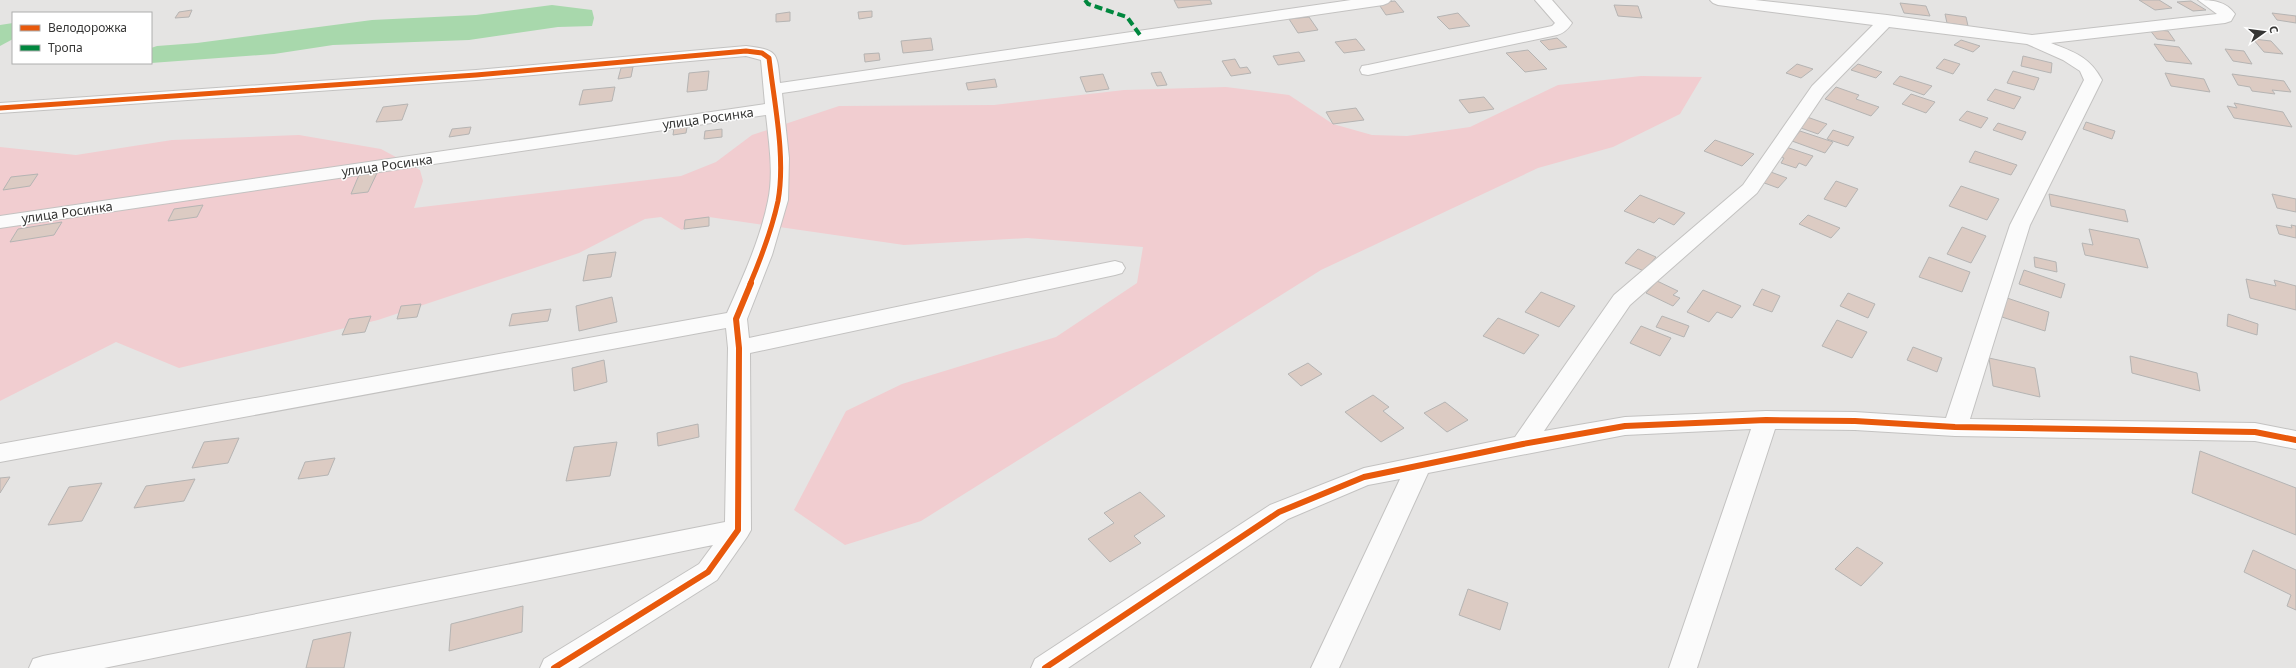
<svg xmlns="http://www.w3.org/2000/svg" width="2296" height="668" font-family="'Noto Sans',sans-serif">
	<rect width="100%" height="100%" fill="#e5e4e3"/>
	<polygon fill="#f1cdd0" points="1641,76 1702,77 1680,114 1613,147 1538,168 1321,270 921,521 845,545 794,510 846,411 902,384 1056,337 1137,283 1143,247 1027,238 904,245 709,217 682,230 661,217 645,219 579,253 378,320 179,368 116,342 0,401 0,147 76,155 172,140 299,135 381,149 420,170 423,181 414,208 681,176 716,162 752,135 839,106 994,105 1124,90 1226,87 1289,95 1333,124 1372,135 1407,136 1470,127 1558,85"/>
	<g fill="#a8d8ac">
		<polygon points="552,5 592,10 594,18 592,26 558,27 469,40 333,45 274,54 151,63 143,63 151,63 151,48 157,46 197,43 372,20 476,15"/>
		<polygon points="13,23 13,39 0,46 0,25"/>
	</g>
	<g fill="#dccbc3" stroke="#b5b4b3">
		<polygon points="1174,0 1210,0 1212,4 1178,8"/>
		<polygon points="2139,0 2159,0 2172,8 2155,10"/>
		<polygon points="1395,1 1404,12 1386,15 1378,3"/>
		<polygon points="2191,1 2206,10 2193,11 2177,2"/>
		<polygon points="1900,3 1926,6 1930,16 1904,13"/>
		<polygon points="1614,5 1638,6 1642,18 1618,16"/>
		<polygon points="192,10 189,17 175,18 179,12"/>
		<polygon points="872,11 872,17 859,19 858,12"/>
		<polygon points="790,12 790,21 776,22 776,14"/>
		<polygon points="1458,13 1470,26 1449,29 1437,17"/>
		<polygon points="2272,13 2296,16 2296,23 2277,20"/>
		<polygon points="1945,14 1966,17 1968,26 1947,23"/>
		<polygon points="1309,17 1318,30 1298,33 1289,19"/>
		<polygon points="2149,29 2168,31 2175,41 2157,39"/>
		<polygon points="931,38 933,50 903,53 901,41"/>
		<polygon points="1557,38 1567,47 1549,50 1540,41"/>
		<polygon points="1356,39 1365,50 1344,53 1335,42"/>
		<polygon points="2253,39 2271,41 2283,54 2264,52"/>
		<polygon points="1961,40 1980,46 1973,52 1954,45"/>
		<polygon points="2154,44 2179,47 2192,64 2166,61"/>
		<polygon points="2225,49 2244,51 2252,64 2233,61"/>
		<polygon points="1528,50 1547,69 1525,72 1506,53"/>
		<polygon points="1299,52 1305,61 1278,65 1273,56"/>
		<polygon points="879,53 880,60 865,62 864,54"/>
		<polygon points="2023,56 2052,63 2051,73 2021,66"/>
		<polygon points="1235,59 1240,68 1247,67 1251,73 1231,76 1222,61"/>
		<polygon points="1944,59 1960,64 1953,74 1936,68"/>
		<polygon points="1797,64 1813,69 1801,78 1786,73"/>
		<polygon points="1858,64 1882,72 1876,78 1851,70"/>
		<polygon points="633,67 631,77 618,79 621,68"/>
		<polygon points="709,71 707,90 687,92 689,73"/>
		<polygon points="2013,71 2039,78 2034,90 2007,83"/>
		<polygon points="1161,72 1167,85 1157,86 1151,73"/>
		<polygon points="2165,73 2204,79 2210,92 2171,86"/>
		<polygon points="1103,74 1109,89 1086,92 1080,77"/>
		<polygon points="2232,74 2284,81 2291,92 2272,90 2275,94 2252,91 2250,87 2238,85"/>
		<polygon points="1900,76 1932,86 1924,95 1893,84"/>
		<polygon points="995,79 997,87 968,90 966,83"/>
		<polygon points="615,87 612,101 579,105 583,90"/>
		<polygon points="1836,87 1859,95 1856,99 1879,107 1871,116 1825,99"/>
		<polygon points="1995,89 2021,97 2014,109 1987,100"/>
		<polygon points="1911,94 1935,102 1926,113 1902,104"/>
		<polygon points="1484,97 1494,109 1469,113 1459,100"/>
		<polygon points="2234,103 2283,112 2292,127 2234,118 2227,106 2237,108"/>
		<polygon points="408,104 402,120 376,122 383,107"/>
		<polygon points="1356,108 1364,120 1333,124 1326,112"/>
		<polygon points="1967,111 1988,118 1981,128 1959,120"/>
		<polygon points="1807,117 1827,124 1818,134 1798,127"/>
		<polygon points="2086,122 2115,131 2112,139 2083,129"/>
		<polygon points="1998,123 2026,132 2022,140 1993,130"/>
		<polygon points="471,127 469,134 449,137 452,129"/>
		<polygon points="687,127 686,133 673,135 674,128"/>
		<polygon points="722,129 722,137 704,139 705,131"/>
		<polygon points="1833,130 1854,137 1848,146 1827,139"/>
		<polygon points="1800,131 1833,142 1825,153 1792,141"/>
		<polygon points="1715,140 1754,154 1742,166 1704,151"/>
		<polygon points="1786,147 1813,156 1806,166 1799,163 1796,168 1781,163 1784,158 1779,157"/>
		<polygon points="1975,151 2017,165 2011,175 1969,162"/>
		<polygon points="1768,171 1787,178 1778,188 1759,181"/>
		<polygon points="377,173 368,192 351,194 359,175"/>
		<polygon points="38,174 30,186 3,190 11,177"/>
		<polygon points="1836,181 1858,189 1846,207 1824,199"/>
		<polygon points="1961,186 1999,199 1987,220 1949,206"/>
		<polygon points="2049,194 2125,210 2128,222 2051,206"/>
		<polygon points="2272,194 2296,199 2296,212 2277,208"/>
		<polygon points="1640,195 1685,213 1674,225 1659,218 1654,223 1624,211"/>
		<polygon points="203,205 197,217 168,221 174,209"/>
		<polygon points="1808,215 1840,228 1831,238 1799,224"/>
		<polygon points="709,217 709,226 684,229 685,220"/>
		<polygon points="62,222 54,235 10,242 18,229"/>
		<polygon points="2276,225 2292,228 2291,225 2296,226 2296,238 2279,234"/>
		<polygon points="1962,227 1986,236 1971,263 1947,254"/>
		<polygon points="2089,229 2139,239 2148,268 2085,255 2082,243 2093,245"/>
		<polygon points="1638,249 1656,257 1644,271 1625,263"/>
		<polygon points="616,252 611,277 583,281 588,255"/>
		<polygon points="1929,257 1970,272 1962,292 1919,277"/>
		<polygon points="2034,257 2056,262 2057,272 2035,267"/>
		<polygon points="2024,270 2065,284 2061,298 2019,284"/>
		<polygon points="2246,279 2276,286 2274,280 2296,286 2296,310 2250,298"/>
		<polygon points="1657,281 1678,291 1673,295 1680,298 1673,306 1646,293"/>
		<polygon points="1762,289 1780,296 1772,312 1753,305"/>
		<polygon points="1703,290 1741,306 1732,318 1717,312 1709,322 1687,312"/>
		<polygon points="1541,292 1575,306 1559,327 1525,312"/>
		<polygon points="1848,293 1875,304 1868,318 1840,306"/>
		<polygon points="612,297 617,322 579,331 576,306"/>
		<polygon points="2007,298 2049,312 2045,331 2002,317"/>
		<polygon points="421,304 417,317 397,319 401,306"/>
		<polygon points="551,309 548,321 509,326 512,314"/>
		<polygon points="2228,314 2258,324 2257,335 2227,326"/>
		<polygon points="371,316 365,332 342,335 349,319"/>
		<polygon points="1662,316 1689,326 1684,337 1656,327"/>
		<polygon points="1498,318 1539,335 1524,354 1483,336"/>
		<polygon points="1837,320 1867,332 1852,358 1822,346"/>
		<polygon points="1641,326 1671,338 1660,356 1630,343"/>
		<polygon points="1913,347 1942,358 1937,372 1907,360"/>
		<polygon points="2130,356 2197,373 2200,391 2132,373"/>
		<polygon points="1989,358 2035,368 2040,397 1993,386"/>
		<polygon points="604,360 607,382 574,391 572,368"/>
		<polygon points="1308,363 1322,374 1301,386 1288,374"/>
		<polygon points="1373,395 1389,407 1383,411 1404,428 1381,442 1345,412"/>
		<polygon points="1445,402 1468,420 1447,432 1424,413"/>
		<polygon points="698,424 699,437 658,446 657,433"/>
		<polygon points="239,438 228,463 192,468 204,442"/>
		<polygon points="617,442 610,476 566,481 574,447"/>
		<polygon points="2200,451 2296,488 2296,535 2192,493"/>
		<polygon points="335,458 328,475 298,479 305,462"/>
		<polygon points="10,477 0,493 0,478"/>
		<polygon points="195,479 184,501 134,508 146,486"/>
		<polygon points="102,483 82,521 48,525 69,487"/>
		<polygon points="1140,492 1165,516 1134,536 1141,543 1110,562 1088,539 1114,523 1104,513"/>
		<polygon points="1857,547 1883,563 1861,586 1835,569"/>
		<polygon points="2253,550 2296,570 2296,610 2287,606 2291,595 2244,572"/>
		<polygon points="1468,589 1508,603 1500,630 1459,615"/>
		<polygon points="523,606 522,632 449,651 451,624"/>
		<polygon points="351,632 344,668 306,668 313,640"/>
	</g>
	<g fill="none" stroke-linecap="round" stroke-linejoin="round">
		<defs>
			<g id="minor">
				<path d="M 1351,0 L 1391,0 L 1388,3 L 1383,5 L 782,93 L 789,158 L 788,200 L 772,255 L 747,319 L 749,338 L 1115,261 L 1122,263 L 1125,268 L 1122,273 L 1115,275 L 750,353 L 751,530 L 747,537 L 717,580 L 578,668 L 540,668 L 544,659 L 699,564 L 713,545 L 104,668 L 29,668 L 33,659 L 43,656 L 725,522 L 728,348 L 726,328 L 0,462 L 0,444 L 727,313 C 743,277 760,240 768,201 C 774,173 769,143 766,115 L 0,228 L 0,216 L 765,104 L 761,60 L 746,56 L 476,80 L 0,113 L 0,103 L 476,70 L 746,46 C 778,50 777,52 780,83 Z"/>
				<path d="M 1535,0 L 1552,0 L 1572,23 C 1568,29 1564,33 1557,35 L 1368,75 L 1362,74 L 1360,70 L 1362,66 L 1368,65 L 1552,26 L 1555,23 Z"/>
				<path d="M 1710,0 L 1755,0 L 1887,15 L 2032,35 L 2217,14 L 2198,0 C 2212,0 2226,1 2235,14 L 2231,21 L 2225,23 L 2051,43 C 2074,52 2090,57 2102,80 L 2030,225 L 1970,419 L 2255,423 L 2296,431 L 2296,449 L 2255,441 L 1955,436 L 1855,430 L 1775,429 L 1697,668 L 1669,668 L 1751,429 L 1625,435 L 1428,473 L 1339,668 L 1311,668 L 1400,479 L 1368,485 L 1288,519 L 1068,668 L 1031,668 L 1035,659 L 1270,505 L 1364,468 L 1515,437 L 1614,295 L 1743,185 L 1812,86 L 1873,25 L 1718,5 L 1713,3 ZM 1889,27 L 2027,44 L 2063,60 L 2080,71 L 2084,80 L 2010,225 L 1946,418 L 1855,412 L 1766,411 L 1625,417 L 1544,431 L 1630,305 L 1757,193 L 1824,94 Z"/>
			</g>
		</defs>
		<use href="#minor" stroke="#c3c2c1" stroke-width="2"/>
		<use href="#minor" fill="#fbfbfb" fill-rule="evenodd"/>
		<polyline stroke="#00873e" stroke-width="4" stroke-dasharray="8 4" stroke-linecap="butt" points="1085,0 1088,4 1127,17 1140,35"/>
		<defs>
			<path id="cycleway-far1" d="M 0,108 L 476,75 L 746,51 L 762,53 L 769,58 C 774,102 786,157 778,201 C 772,229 761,258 750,284"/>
			<g id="cycleway">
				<polyline points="554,668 708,572 738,530 739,348 736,319 751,283"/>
				<polyline points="1045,668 1279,512 1364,477 1523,444 1625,426 1766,420 1855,421 1955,427 2255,432 2296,440"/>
			</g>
		</defs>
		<use href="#cycleway-far1" stroke="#fff" stroke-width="7"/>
		<use href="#cycleway" stroke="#fff" stroke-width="9"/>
		<use href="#cycleway-far1" stroke="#e8590c" stroke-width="5"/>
		<use href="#cycleway" stroke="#e8590c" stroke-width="6"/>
	</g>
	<g text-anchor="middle" stroke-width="3" stroke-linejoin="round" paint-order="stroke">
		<g font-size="13" fill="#353534" stroke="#fff">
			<text transform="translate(708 118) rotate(-8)" y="5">улица Росинка</text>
			<text transform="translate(387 165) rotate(-8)" y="5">улица Росинка</text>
			<text transform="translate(67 212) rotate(-8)" y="5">улица Росинка</text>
		</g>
	</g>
	<rect x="12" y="12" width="140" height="52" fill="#ffffff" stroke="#aeaeae"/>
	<rect x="20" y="25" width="20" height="6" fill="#e8590c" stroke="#aeaeae"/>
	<text x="48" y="32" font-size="12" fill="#353534">Велодорожка</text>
	<rect x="20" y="45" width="20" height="6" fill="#00873e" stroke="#aeaeae"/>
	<text x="48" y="52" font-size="12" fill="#353534">Тропа</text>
	<g transform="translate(2264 32) rotate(76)" stroke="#ffffff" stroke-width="3" paint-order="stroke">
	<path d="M0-3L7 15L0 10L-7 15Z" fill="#353534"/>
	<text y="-6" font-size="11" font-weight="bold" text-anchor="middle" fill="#353534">С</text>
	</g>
</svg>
